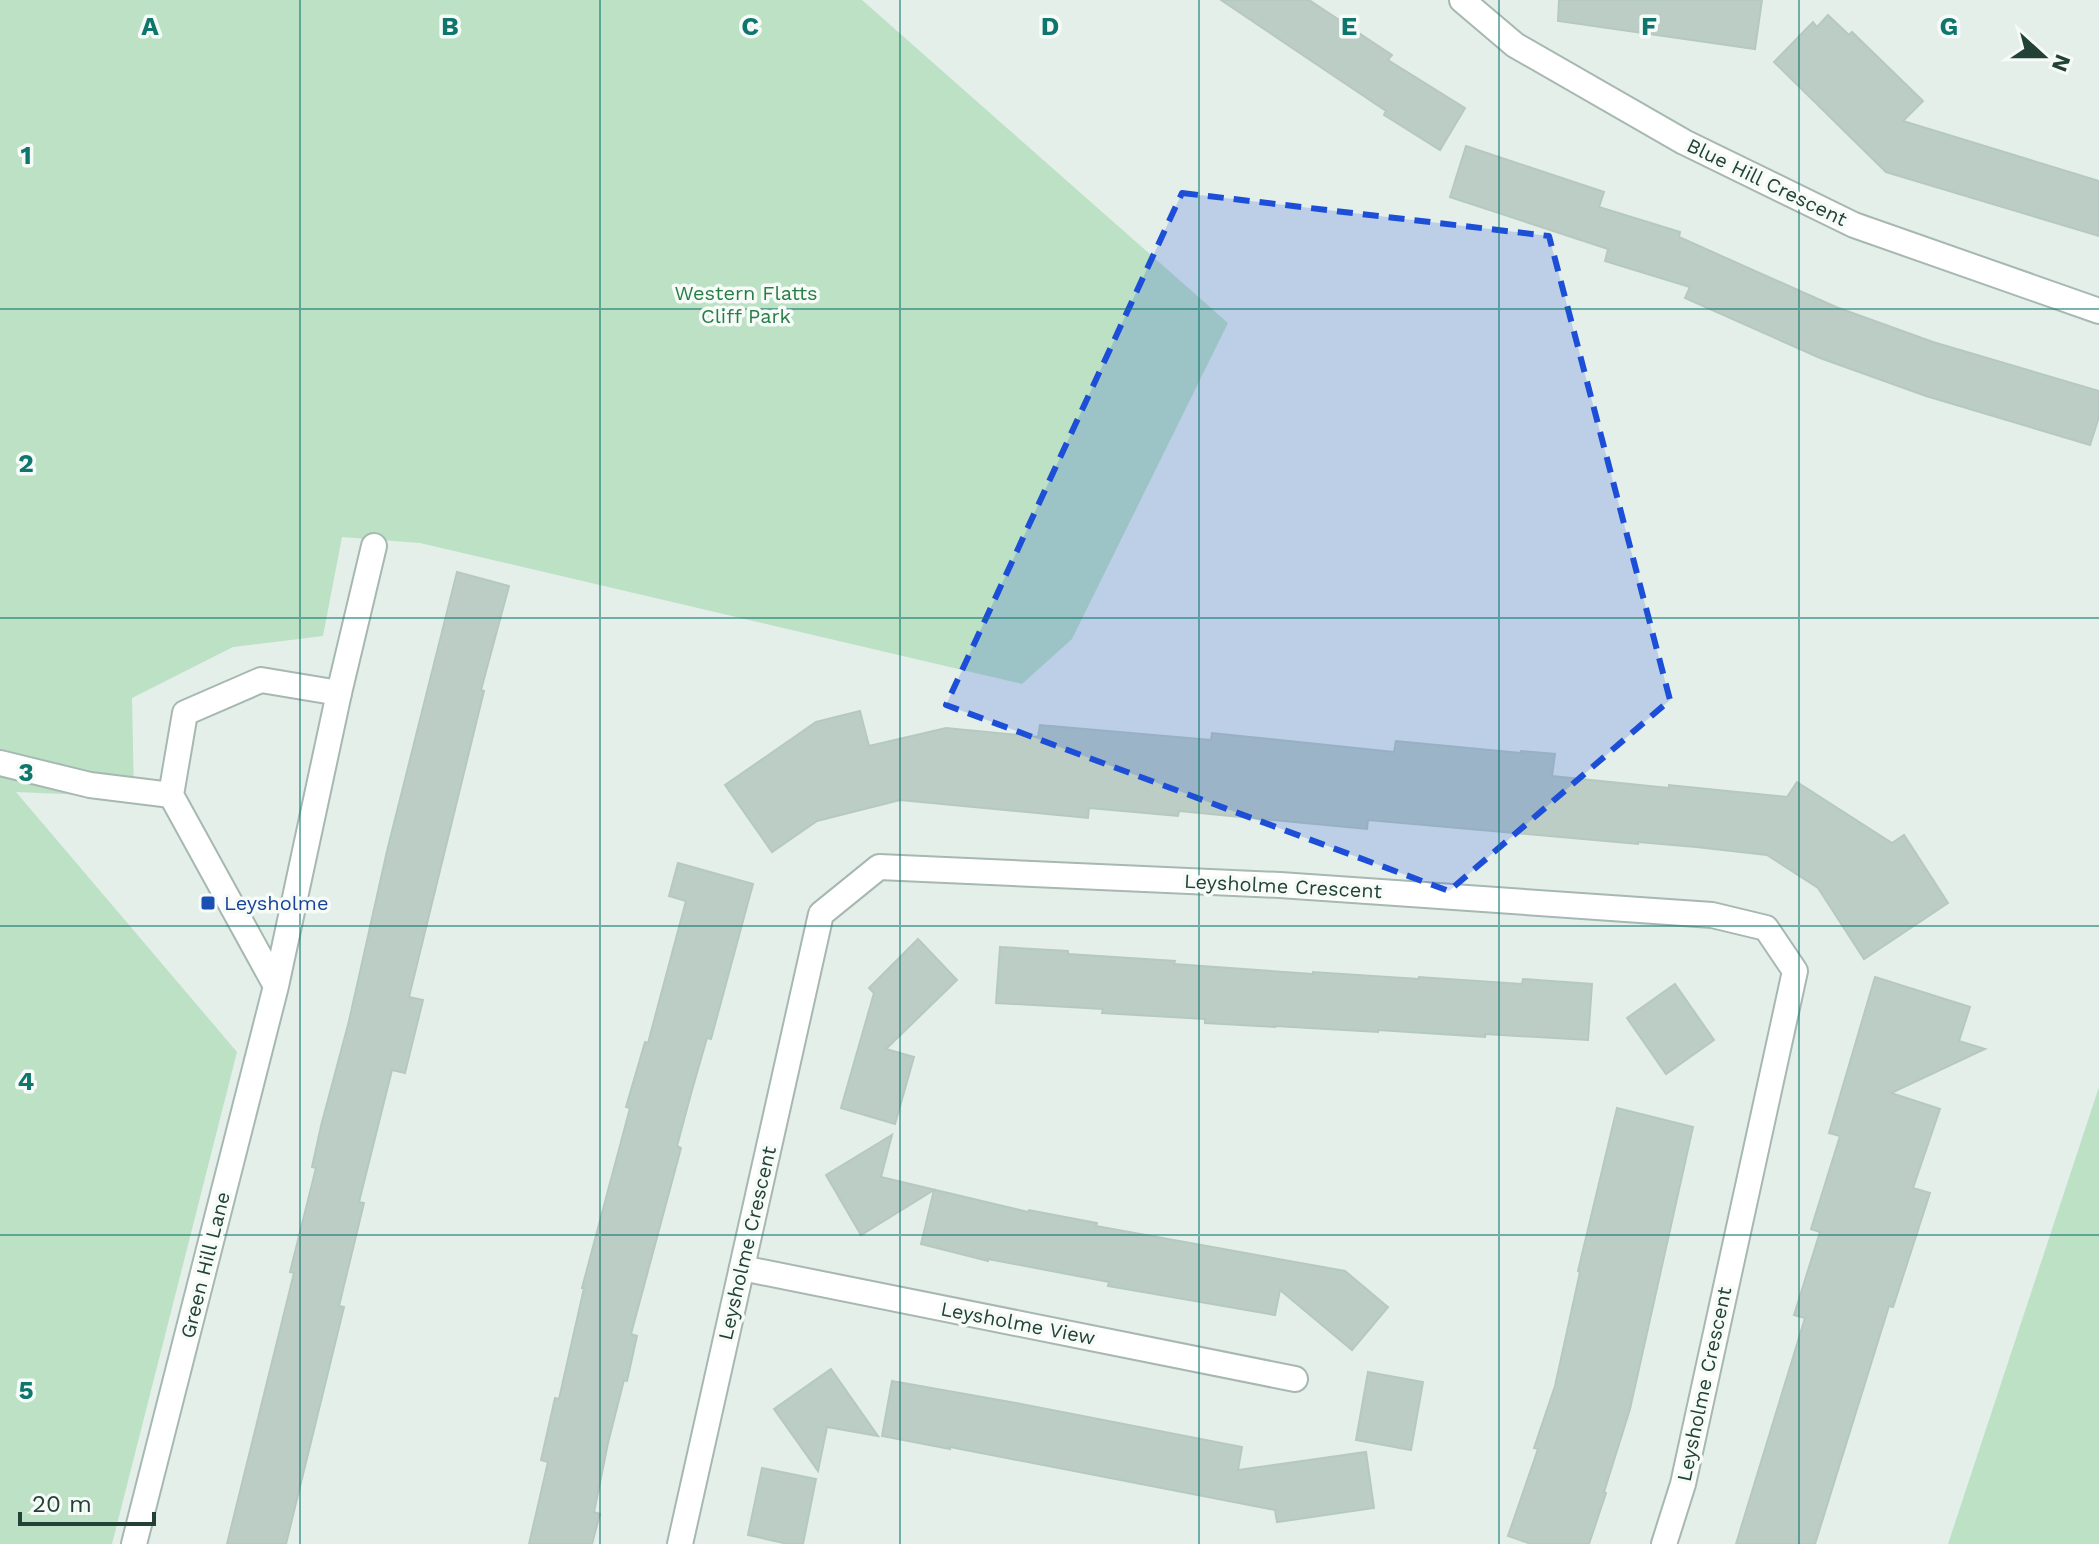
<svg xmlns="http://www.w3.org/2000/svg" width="2099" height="1544" font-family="'Work Sans',sans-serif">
	<rect width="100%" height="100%" fill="#e4efea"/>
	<g fill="#bce1c4">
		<polygon points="0,0 862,0 1228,323 1072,639 1022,684 420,543 342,537 323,636 233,647 132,698 134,797 16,792 237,1052 112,1544 0,1544"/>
		<polygon points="2099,1087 2099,1544 1948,1544"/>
	</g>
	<g fill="#bccdc5" stroke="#b6c9c0" stroke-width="2">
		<polygon points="1221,0 1309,0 1392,55 1388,60 1465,108 1440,150 1384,115 1386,111"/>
		<polygon points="1559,0 1762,0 1755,49 1558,21"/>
		<polygon points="1828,15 1849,35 1852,32 1923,101 1903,121 2099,181 2099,236 1886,172 1774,62 1813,22 1817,27"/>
		<polygon points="1466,146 1604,192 1599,207 1680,232 1679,237 1836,307 1933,342 2099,391 2099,417 2090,445 1926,396 1820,358 1685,298 1690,287 1605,261 1608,249 1450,197"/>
		<polygon points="457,572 509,586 481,690 484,691 409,997 423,1000 405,1073 392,1070 359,1202 364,1203 339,1306 344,1307 286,1544 227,1544 294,1273 290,1272 316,1168 312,1167 321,1126 349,1021 387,851"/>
		<polygon points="860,711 869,746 946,728 1038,737 1040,725 1211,740 1212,733 1394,752 1396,741 1521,753 1521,751 1555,754 1552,776 1669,788 1669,785 1787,797 1797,782 1892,843 1904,835 1948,903 1864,959 1818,888 1767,855 1696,847 1638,842 1638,844 1368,820 1367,829 1179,811 1178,816 1089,808 1088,818 900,800 817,821 772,852 725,785 816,722"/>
		<polygon points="678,863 753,884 711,1039 707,1038 692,1090 677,1146 681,1148 631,1334 637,1336 627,1381 624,1380 608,1443 594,1512 600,1514 592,1544 529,1544 548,1462 541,1460 555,1398 559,1399 584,1288 582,1288 630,1108 626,1107 645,1042 648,1043 686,901 669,896"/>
		<polygon points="918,939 957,980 886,1049 914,1057 895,1124 841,1108 874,993 869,988"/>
		<polygon points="1000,947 1068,951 1068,954 1175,961 1174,964 1313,974 1313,972 1419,979 1419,977 1522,984 1523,979 1592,984 1588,1040 1485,1034 1485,1037 1378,1030 1378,1032 1275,1026 1275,1027 1205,1023 1205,1019 1102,1013 1103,1009 996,1003"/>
		<polygon points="1875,977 1970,1007 1959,1041 1985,1049 1891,1093 1940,1109 1913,1188 1930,1193 1893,1307 1889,1306 1815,1544 1736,1544 1805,1318 1794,1315 1820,1232 1811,1229 1840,1136 1829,1133"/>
		<polygon points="1675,984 1714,1040 1666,1074 1627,1018"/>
		<polygon points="1617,1108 1693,1127 1630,1409 1604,1492 1606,1493 1589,1544 1531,1544 1508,1536 1538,1449 1534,1448 1555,1386 1580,1272 1578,1271"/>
		<polygon points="892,1135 881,1177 1028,1212 1029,1210 1097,1223 1096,1226 1345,1271 1388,1307 1352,1350 1280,1290 1275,1315 1108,1286 1109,1282 988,1259 988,1261 921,1244 934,1190 861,1235 826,1175"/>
		<polygon points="831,1369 878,1436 827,1427 818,1471 774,1409"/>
		<polygon points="1368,1372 1423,1382 1411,1450 1356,1440"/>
		<polygon points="892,1381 1016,1403 1242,1447 1238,1470 1366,1452 1374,1508 1277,1522 1275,1510 950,1447 950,1449 882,1436"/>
		<polygon points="762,1468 816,1479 803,1544 788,1544 748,1535"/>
	</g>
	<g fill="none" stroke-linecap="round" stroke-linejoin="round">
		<defs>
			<polyline id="service" points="0,763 90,785 171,795"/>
			<g id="minor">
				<polyline points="1462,0 1515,45 1684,142 1854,225 2099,311"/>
				<polyline points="339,693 374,546"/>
				<polyline points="742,1268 1295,1379"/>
				<polyline points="134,1544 276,986 339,693 261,680 185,713 171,795 276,986"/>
				<polyline points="680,1544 821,914 879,867 1280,885 1712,915 1766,928 1795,971 1683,1484 1664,1544"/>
			</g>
		</defs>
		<use href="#service" stroke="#a6b8b1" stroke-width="28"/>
		<use href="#minor" stroke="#a6b8b1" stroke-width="28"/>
		<use href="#service" stroke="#fff" stroke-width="24"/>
		<use href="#minor" stroke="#fff" stroke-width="24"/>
	</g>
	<path fill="#1d4ed8" fill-opacity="0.2" stroke="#1d4ed8" stroke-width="6" stroke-dasharray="16 10" stroke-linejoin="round" d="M 1182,193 L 1549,236 L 1670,700 L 1449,891 L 946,705 Z"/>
	<path fill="none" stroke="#0f766e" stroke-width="2" stroke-opacity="0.55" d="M 300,0 L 300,1544M 600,0 L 600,1544M 900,0 L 900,1544M 1199,0 L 1199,1544M 1499,0 L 1499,1544M 1799,0 L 1799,1544M 0,309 L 2099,309M 0,618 L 2099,618M 0,926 L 2099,926M 0,1235 L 2099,1235"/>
	<rect fill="#1a4fb4" stroke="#f6fbf8" stroke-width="3" x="200" y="895" width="16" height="16" rx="4"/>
	<g text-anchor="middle" stroke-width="7" stroke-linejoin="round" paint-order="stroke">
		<g font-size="20" fill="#224238" stroke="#f6fbf8">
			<text transform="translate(1767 182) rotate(26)" y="7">Blue Hill Crescent</text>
			<text transform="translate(1283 886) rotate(3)" y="7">Leysholme Crescent</text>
			<text transform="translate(747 1243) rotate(-77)" y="7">Leysholme Crescent</text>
			<text transform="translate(205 1265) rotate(-76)" y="7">Green Hill Lane</text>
			<text transform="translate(1018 1323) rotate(11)" y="7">Leysholme View</text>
			<text transform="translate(1704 1384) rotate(-78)" y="7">Leysholme Crescent</text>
		</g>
		<g font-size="20" fill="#287d46" stroke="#f6fbf8">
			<text x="746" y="300">Western Flatts<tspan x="746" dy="23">Cliff Park</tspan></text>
		</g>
		<g font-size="20" fill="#164399" stroke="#f6fbf8" text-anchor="start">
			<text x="224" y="910">Leysholme</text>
		</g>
	</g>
	<g font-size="26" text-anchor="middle" font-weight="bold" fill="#0f766e" stroke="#f6fbf8" stroke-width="7" stroke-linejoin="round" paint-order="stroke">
		<text x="150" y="35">A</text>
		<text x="450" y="35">B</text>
		<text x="750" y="35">C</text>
		<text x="1050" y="35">D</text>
		<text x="1349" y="35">E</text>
		<text x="1649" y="35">F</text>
		<text x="1949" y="35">G</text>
		<text x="26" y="164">1</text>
		<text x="26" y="472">2</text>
		<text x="26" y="781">3</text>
		<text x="26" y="1090">4</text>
		<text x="26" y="1399">5</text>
	</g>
	<g transform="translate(2043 56) rotate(111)" stroke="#f6fbf8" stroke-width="6" paint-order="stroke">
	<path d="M0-6L14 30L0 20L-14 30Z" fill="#224238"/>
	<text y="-12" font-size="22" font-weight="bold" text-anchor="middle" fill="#224238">N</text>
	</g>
	<path d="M20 1512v12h134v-12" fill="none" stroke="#224238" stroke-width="4"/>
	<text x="32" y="1512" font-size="24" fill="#224238" stroke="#f6fbf8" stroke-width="6" paint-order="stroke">20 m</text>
</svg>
